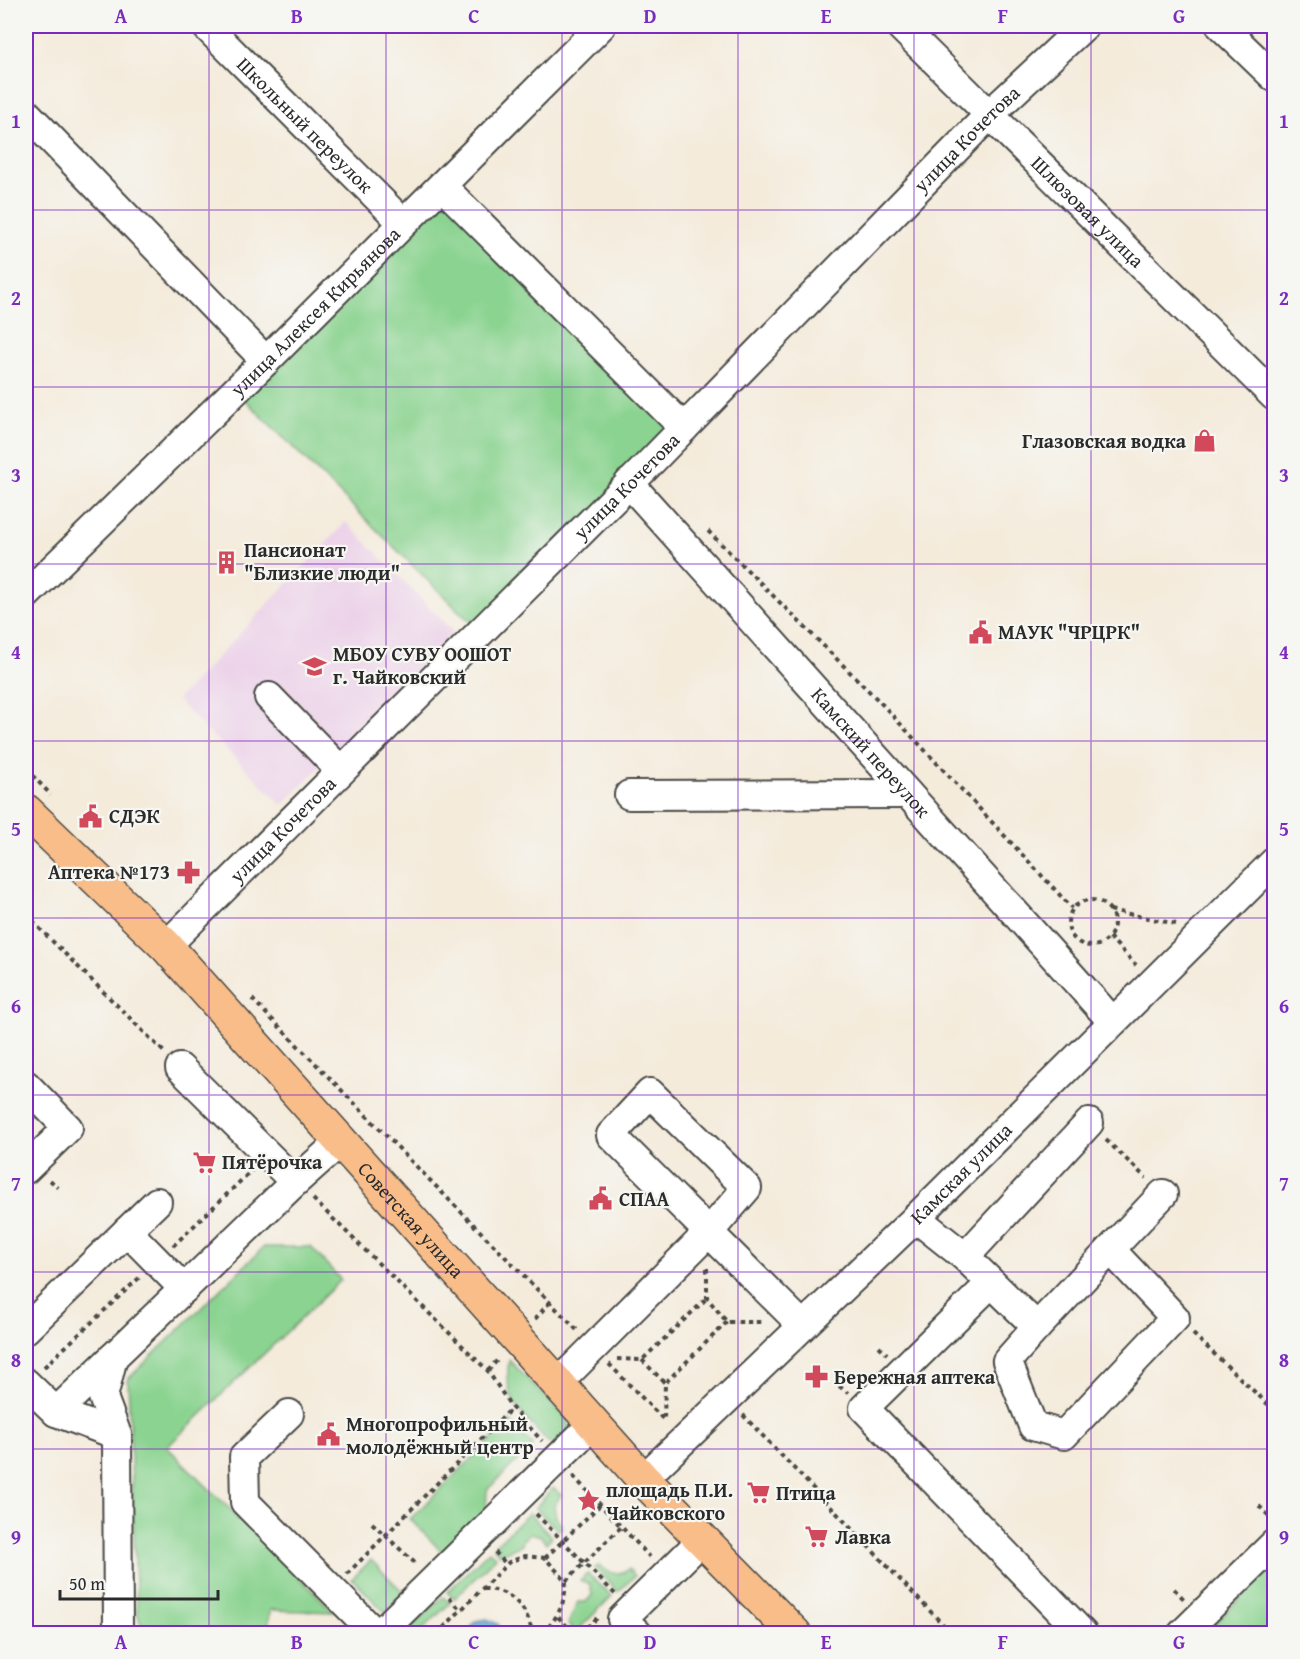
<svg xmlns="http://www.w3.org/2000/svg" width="1300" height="1659" font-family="'Gentium Book Plus',serif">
	<rect width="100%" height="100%" fill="#f6f6f2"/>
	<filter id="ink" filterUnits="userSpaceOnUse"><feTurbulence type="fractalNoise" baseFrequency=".0167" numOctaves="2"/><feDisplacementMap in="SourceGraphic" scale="12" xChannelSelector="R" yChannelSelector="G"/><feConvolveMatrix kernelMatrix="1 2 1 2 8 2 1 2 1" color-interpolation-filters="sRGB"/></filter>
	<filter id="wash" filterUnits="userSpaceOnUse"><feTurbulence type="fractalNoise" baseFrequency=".008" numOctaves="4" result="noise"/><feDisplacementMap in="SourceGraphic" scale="24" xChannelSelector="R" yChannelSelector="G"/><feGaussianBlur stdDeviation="1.35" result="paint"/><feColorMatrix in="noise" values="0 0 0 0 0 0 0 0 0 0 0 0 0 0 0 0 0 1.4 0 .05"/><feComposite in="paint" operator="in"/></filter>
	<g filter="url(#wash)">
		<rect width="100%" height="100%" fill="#f4ebdb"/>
		<polygon fill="#ecd1e9" points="346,522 453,632 282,805 177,700"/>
		<g fill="#8ad390" stroke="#5a7f5e" stroke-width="1.5">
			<polygon points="444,195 677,427 476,628 242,397"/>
			<polygon points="264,1247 311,1247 341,1280 167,1447 334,1612 270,1610 268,1633 148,1634 143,1631 137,1612 128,1379"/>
			<path d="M 509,1360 L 567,1419 L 570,1429 L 556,1445 L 549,1443 C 523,1414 502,1403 509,1360 Z"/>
			<polygon points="510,1421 533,1445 487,1490 486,1512 444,1554 410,1519"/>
			<polygon points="553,1488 561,1495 554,1506 556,1517 563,1527 558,1530 535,1508"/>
			<polygon points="529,1513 552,1537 546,1543 541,1536 530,1533 523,1540 522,1545 500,1554 493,1547"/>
			<polygon points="489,1551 496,1557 454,1599 447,1592"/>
			<polygon points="371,1560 404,1593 385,1612 352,1579"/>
			<path d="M 599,1565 C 608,1574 617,1576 629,1569 L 635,1576 L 618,1592 L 595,1568 Z"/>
			<polygon points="1274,1565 1274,1633 1205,1633"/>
			<polygon points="588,1574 612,1596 576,1632 568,1624 578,1602 586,1602 592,1595 590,1584 580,1581"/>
			<polygon points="443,1597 450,1603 419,1633 405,1633"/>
		</g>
		<polygon fill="#66a8da" stroke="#486a82" stroke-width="1.5" points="487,1619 498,1624 503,1633 467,1633 476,1621"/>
	</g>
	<g filter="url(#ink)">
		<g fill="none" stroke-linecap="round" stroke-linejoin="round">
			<defs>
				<g id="minor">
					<path id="s1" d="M 206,26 L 403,223"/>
					<path id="s2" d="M 900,26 L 1274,396"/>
					<polyline points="1221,26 1274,77"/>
					<polyline points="26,113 266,361"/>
					<polyline points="453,197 684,428"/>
					<path id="s3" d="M 629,483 L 1112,1021"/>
					<path id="s4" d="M 26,595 L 266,361 L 601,26"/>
					<polyline points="269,697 341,771"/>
					<polyline points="629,795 908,794"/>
					<path id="s5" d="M 166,946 L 645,468 L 991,113 L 1084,26"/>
					<polyline points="180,1068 295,1182 341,1141"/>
					<polyline points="26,1085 68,1128 26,1169"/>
					<polyline points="916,1218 965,1257 1037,1327 1007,1361 1033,1426 1064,1435 1175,1318 1111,1250"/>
					<polyline points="127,1231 184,1289"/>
					<polyline points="965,1257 1089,1123"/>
					<polyline points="991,1283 864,1408 1083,1634"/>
					<polyline points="1037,1327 1163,1194"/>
					<polyline points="26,1329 157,1202"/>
					<polyline points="113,1357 103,1397 117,1435"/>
					<polyline points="26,1383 56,1412 295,1182"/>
					<polyline points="557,1384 708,1233 747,1188 650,1093 611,1135 802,1325"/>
					<polyline points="56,1412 117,1435 118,1634"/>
					<polyline points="289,1414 244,1457 245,1502 376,1634"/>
					<path id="s6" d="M 643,1479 L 916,1218 L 1274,862"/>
					<polyline points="379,1634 593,1424"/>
					<polyline points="638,1634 622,1619 703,1539"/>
					<polyline points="1182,1634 1274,1544"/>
				</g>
				<g id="major">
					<path id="s7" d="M 26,811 L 166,946 L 643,1479 L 795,1634"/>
				</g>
			</defs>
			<use href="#minor" stroke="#494845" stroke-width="32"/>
			<use href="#major" stroke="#494845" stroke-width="36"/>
			<g stroke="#494845" stroke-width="4" stroke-dasharray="4.5 4.5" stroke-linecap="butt">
				<polyline points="708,531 879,701 1072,908"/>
				<polyline points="26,769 51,795"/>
				<circle cx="1091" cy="923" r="23"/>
				<polyline points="1110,910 1176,924"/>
				<polyline points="26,915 165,1053"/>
				<polyline points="1109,937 1136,965"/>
				<polyline points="252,999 577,1330"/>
				<polyline points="1106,1140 1146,1178"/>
				<polyline points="50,1180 58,1188"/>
				<polyline points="313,1199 488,1371 512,1408 542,1441"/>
				<polyline points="26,1216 27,1218"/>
				<polyline points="173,1246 252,1170"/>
				<polyline points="707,1268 707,1298 727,1322 764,1322"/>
				<polyline points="535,1319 550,1302"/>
				<polyline points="1193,1334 1274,1410"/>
				<polyline points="879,1346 887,1354"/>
				<polyline points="617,1359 642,1360 707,1298"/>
				<polyline points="642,1360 665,1383"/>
				<polyline points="609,1364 664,1420 665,1383 727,1322"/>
				<polyline points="44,1367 139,1278"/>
				<polyline points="488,1371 499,1358"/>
				<polyline points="839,1386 848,1393"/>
				<polyline points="743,1415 952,1634"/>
				<polyline points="573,1476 650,1557"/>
				<polyline points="1259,1506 1273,1520"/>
				<polyline points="536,1514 615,1594"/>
				<polyline points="372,1523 416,1564"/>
				<polyline points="495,1552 506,1564"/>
				<polyline points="545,1558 600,1505"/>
				<polyline points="347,1574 512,1408"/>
				<polyline points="566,1581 621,1527"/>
				<path d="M 483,1589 C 509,1588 529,1608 532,1634"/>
				<polyline points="1174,1589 1184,1599"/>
				<polyline points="449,1598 461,1610"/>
				<polyline points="558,1617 575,1634"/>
				<path d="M 437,1634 L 509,1562 L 525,1556 L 545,1558 L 566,1581 C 565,1605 558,1617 542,1634"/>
				<polyline points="581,1634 599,1616"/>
			</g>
			<use href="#minor" stroke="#fff" stroke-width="28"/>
			<use href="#major" stroke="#f8bd89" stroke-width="33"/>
		</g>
	</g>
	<path fill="none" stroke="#7b2cbf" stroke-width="1.5" stroke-opacity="0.55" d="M 209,26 L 209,1634M 386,26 L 386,1634M 562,26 L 562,1634M 738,26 L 738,1634M 914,26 L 914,1634M 1091,26 L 1091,1634M 26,210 L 1274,210M 26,387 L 1274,387M 26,564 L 1274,564M 26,741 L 1274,741M 26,918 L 1274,918M 26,1095 L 1274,1095M 26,1272 L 1274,1272M 26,1449 L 1274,1449"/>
	<defs>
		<symbol id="shop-bare" viewBox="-9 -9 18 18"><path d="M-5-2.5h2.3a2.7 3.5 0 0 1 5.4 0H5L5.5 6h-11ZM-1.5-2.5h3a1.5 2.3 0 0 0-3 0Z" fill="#d1495b" stroke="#f6f6f2" stroke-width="2.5" paint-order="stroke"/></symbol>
		<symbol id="building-bare" viewBox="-9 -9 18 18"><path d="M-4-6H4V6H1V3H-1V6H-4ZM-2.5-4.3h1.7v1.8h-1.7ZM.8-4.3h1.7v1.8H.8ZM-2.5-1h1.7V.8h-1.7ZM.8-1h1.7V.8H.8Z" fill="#d1495b" stroke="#f6f6f2" stroke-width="2.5" paint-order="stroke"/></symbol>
		<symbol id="civic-bare" viewBox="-9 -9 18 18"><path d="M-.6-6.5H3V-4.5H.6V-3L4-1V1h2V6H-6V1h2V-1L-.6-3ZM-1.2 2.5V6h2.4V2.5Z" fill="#d1495b" stroke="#f6f6f2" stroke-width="2.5" paint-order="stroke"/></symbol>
		<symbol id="school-bare" viewBox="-9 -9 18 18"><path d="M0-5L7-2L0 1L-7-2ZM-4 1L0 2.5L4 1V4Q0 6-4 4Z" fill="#d1495b" stroke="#f6f6f2" stroke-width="2.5" paint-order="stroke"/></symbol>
		<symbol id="pharmacy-bare" viewBox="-9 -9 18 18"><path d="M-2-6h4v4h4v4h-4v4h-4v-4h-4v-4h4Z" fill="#d1495b" stroke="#f6f6f2" stroke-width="2.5" paint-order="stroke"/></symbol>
		<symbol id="supermarket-bare" viewBox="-9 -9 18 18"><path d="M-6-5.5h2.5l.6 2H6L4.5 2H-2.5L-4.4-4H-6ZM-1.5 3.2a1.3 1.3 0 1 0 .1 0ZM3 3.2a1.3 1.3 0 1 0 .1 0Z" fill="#d1495b" stroke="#f6f6f2" stroke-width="2.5" paint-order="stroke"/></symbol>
		<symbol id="sight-bare" viewBox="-9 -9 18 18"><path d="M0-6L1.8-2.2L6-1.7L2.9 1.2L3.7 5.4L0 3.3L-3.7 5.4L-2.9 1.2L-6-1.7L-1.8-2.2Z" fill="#d1495b" stroke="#f6f6f2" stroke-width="2.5" paint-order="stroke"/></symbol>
	</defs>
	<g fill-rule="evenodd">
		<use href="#shop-bare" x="1188" y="424" width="33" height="33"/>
		<use href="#building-bare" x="210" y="546" width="33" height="33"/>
		<use href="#civic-bare" x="964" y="616" width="33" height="33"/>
		<use href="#school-bare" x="298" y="650" width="33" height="33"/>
		<use href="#civic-bare" x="74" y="800" width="33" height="33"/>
		<use href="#pharmacy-bare" x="172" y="856" width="33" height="33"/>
		<use href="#supermarket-bare" x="188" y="1146" width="33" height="33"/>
		<use href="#civic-bare" x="584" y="1182" width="33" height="33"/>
		<use href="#pharmacy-bare" x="800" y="1360" width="33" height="33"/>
		<use href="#civic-bare" x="312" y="1418" width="33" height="33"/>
		<use href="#supermarket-bare" x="742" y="1476" width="33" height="33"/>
		<use href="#sight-bare" x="572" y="1484" width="33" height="33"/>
		<use href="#supermarket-bare" x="800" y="1520" width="33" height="33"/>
	</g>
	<g text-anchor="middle" stroke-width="4.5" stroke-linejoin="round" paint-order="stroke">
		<g font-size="20" fill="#2b2b2b" stroke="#f6f6f2">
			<text dy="7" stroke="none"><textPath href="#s1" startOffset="140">Школьный переулок</textPath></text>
			<text dy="7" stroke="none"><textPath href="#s5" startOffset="1137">улица Кочетова</textPath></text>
			<text dy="7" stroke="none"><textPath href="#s2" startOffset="264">Шлюзовая улица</textPath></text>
			<text dy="7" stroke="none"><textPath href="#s4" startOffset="405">улица Алексея Кирьянова</textPath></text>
			<text dy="7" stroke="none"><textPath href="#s5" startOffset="651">улица Кочетова</textPath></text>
			<text dy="7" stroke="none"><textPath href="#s3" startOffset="362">Камский переулок</textPath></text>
			<text dy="7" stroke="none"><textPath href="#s5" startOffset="165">улица Кочетова</textPath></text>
			<text dy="7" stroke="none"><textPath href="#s6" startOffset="441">Камская улица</textPath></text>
			<text dy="7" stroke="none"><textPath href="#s7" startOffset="562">Советская улица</textPath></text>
		</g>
		<g font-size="20" font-weight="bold" fill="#2b2b2b" stroke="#f6f6f2" text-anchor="start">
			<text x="1186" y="448" text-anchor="end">Глазовская водка</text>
			<text x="244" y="557">Пансионат<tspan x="244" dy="23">"Близкие люди"</tspan></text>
			<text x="998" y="639">МАУК "ЧРЦРК"</text>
			<text x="333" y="661">МБОУ СУВУ ООШОТ<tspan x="333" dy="23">г. Чайковский</tspan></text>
			<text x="109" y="823">СДЭК</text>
			<text x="170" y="879" text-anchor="end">Аптека №173</text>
			<text x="222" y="1169">Пятёрочка</text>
			<text x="619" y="1206">СПАА</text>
			<text x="834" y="1384">Бережная аптека</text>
			<text x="346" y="1431">Многопрофильный<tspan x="346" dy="23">молодёжный центр</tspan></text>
			<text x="606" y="1497">площадь П.И.<tspan x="606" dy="23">Чайковского</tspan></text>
			<text x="776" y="1500">Птица</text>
			<text x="835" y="1544">Лавка</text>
		</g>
	</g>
	<rect width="1300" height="1659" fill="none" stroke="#f6f6f2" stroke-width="66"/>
	<path d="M60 1590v9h158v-9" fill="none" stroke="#2b2b2b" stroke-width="3"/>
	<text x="69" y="1590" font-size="18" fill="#2b2b2b" stroke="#f6f6f2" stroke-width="4.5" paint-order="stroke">50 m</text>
	<rect x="33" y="33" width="1234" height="1593" fill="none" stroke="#7b2cbf" stroke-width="2"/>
	<g font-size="20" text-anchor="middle" font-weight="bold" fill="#7b2cbf">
		<text x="121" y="23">A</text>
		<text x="297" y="23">B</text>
		<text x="474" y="23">C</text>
		<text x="650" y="23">D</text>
		<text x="826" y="23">E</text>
		<text x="1003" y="23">F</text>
		<text x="1179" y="23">G</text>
		<text x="16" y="128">1</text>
		<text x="1284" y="128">1</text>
		<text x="16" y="305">2</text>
		<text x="1284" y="305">2</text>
		<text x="16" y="482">3</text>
		<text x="1284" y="482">3</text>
		<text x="16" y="659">4</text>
		<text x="1284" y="659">4</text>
		<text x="16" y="836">5</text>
		<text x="1284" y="836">5</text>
		<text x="16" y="1013">6</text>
		<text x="1284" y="1013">6</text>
		<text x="16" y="1190">7</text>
		<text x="1284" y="1190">7</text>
		<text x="16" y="1367">8</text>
		<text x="1284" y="1367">8</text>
		<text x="16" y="1544">9</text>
		<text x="1284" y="1544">9</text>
		<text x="121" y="1649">A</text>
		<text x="297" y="1649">B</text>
		<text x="474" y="1649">C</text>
		<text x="650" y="1649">D</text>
		<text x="826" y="1649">E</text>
		<text x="1003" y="1649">F</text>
		<text x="1179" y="1649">G</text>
	</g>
</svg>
